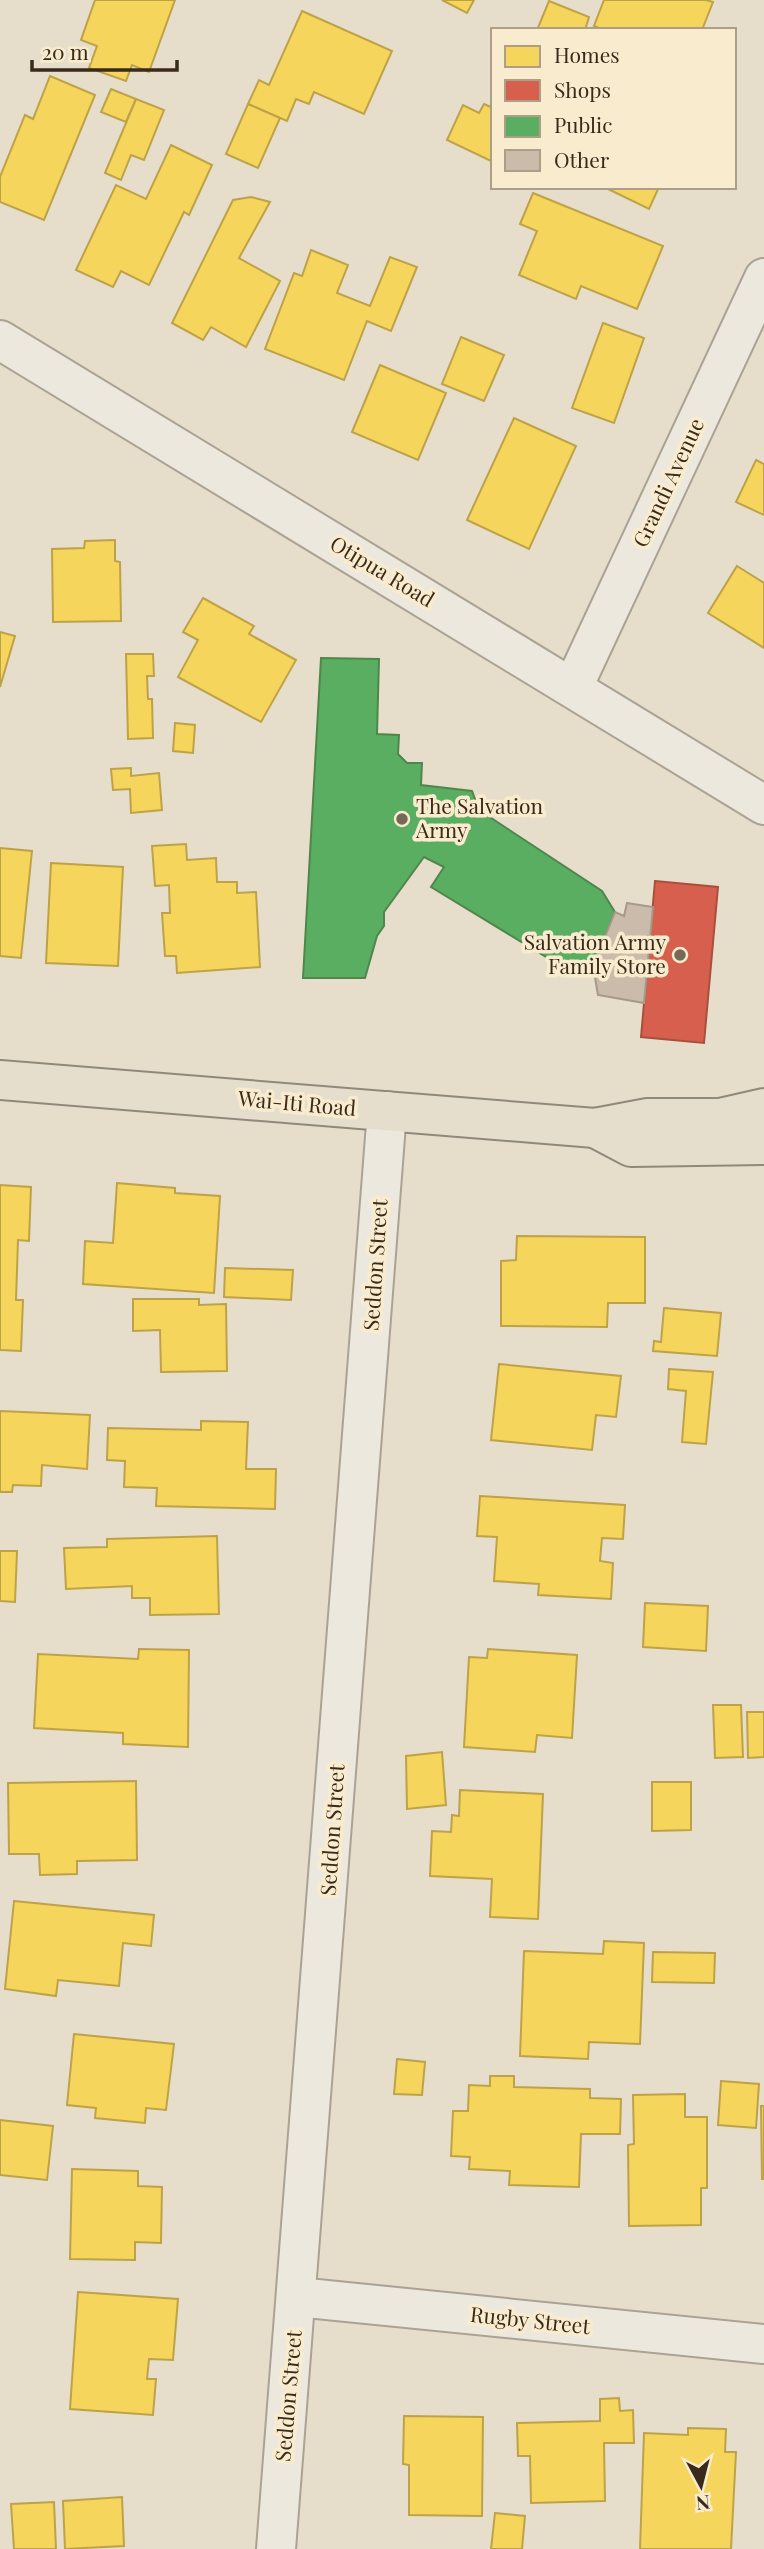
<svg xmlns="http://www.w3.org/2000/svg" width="764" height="2549" font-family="'Playfair Display',serif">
	<rect width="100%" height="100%" fill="#e6deca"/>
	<g fill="#f6d55c" stroke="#bea248" stroke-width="2">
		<polygon points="95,0 175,0 149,72 132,65 126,81 89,68 97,46 81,40"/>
		<polygon points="442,0 474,0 467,13"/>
		<polygon points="604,0 706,0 713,2 702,30 604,30 594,26"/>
		<polygon points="549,1 589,17 585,30 537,30"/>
		<polygon points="302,11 392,51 364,114 314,92 309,104 296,99 287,121 248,104 259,80 269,85"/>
		<polygon points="50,76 95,95 44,220 0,202 0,177 25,115 33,119"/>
		<polygon points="111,89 136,99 126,122 101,112"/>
		<polygon points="136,99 164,110 144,160 131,155 121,180 105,173"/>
		<polygon points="248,104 280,118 258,168 226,154"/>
		<polygon points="484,104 493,108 493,162 447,140 463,105 479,113"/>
		<polygon points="171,145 212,165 189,215 184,212 149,285 121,271 113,287 76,270 116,185 146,199"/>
		<polygon points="604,187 659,187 649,209"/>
		<polygon points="533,193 663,246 637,309 581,286 576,299 519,275 537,231 520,224"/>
		<polygon points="251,197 270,202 239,258 280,281 246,347 211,327 203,340 172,323 233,200"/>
		<polygon points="311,250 348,265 337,293 370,306 390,257 417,267 391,331 367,321 344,380 265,349 294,273 302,276"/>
		<polygon points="603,323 644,338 614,423 572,408"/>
		<polygon points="461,337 504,355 484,401 442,384"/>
		<polygon points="380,365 446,393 418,460 352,432"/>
		<polygon points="514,418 576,446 529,549 467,520"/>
		<polygon points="756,460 764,464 764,515 736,502"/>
		<polygon points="115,540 115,561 120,562 121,621 53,622 52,549 84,548 85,541"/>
		<polygon points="737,566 764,583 764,648 708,613"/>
		<polygon points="203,598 254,626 249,634 296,660 261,722 178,677 198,640 183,632"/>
		<polygon points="0,632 15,636 0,687"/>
		<polygon points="126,654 153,654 154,676 147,676 148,699 152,699 153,738 128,739"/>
		<polygon points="175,723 195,725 193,753 173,751"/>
		<polygon points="131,768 131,776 159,773 162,810 131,813 130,789 113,790 111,769"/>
		<polygon points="186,844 187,860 216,858 217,882 237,882 237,893 256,892 260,967 177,973 176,956 165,956 162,913 170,913 169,885 155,886 152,846"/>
		<polygon points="0,848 32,851 21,958 0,956"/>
		<polygon points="51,863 123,867 118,966 46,963"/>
		<polygon points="117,1183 175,1188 175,1193 220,1196 214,1293 83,1284 85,1241 113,1243"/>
		<polygon points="0,1185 31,1187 29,1241 18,1240 16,1300 23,1300 21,1351 0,1350"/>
		<polygon points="517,1236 645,1237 645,1303 608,1303 607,1327 501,1326 501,1261 516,1260"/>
		<polygon points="225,1268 293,1270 291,1300 224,1297"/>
		<polygon points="133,1299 199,1299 199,1305 226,1304 227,1371 161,1372 160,1330 133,1331"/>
		<polygon points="664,1308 721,1313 717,1356 653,1351 654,1341 661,1342"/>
		<polygon points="499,1364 621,1376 616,1417 596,1415 592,1450 491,1440"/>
		<polygon points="669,1369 713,1372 706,1444 682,1442 686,1391 668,1389"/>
		<polygon points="0,1411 90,1415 87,1469 42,1465 41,1486 13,1485 12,1492 0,1492"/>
		<polygon points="201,1421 248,1422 246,1469 276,1469 275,1509 156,1506 157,1488 124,1487 125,1461 107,1460 108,1428 201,1430"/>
		<polygon points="480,1496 625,1505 623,1539 602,1538 600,1561 613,1563 611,1599 538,1595 539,1584 494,1581 497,1537 477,1536"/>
		<polygon points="217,1536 219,1614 150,1615 150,1598 132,1598 132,1586 66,1589 64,1548 107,1547 107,1539"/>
		<polygon points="0,1551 17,1551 15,1602 0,1601"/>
		<polygon points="645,1603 708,1606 706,1651 643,1647"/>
		<polygon points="139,1649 189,1650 188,1747 123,1744 123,1733 34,1728 38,1654 138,1659"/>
		<polygon points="488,1649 577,1655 572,1738 537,1735 535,1752 464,1747 469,1657 487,1658"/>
		<polygon points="713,1705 741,1705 743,1757 715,1758"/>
		<polygon points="747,1712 764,1712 764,1757 748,1758"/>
		<polygon points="442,1752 446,1805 407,1809 406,1756"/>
		<polygon points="136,1781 137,1860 77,1861 77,1874 40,1875 39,1854 9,1854 8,1783"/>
		<polygon points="652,1782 691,1782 691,1830 652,1831"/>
		<polygon points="460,1790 543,1794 538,1919 490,1917 492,1879 430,1876 432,1831 451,1832 452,1815 459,1816"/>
		<polygon points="14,1901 154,1915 151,1946 123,1943 119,1986 58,1980 56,1996 5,1989"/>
		<polygon points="604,1941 644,1943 640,2044 589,2042 588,2059 520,2056 524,1951 603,1954"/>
		<polygon points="653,1952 715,1953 714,1983 652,1982"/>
		<polygon points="74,2034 174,2044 166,2110 146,2108 145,2123 95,2118 96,2108 67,2105"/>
		<polygon points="397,2059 425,2062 422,2095 394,2094"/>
		<polygon points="490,2076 514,2076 514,2087 590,2089 590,2098 621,2099 620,2134 581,2134 579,2187 509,2185 510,2171 469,2169 470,2157 451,2156 453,2111 468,2111 469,2085 490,2086"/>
		<polygon points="721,2081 759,2084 756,2128 718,2125"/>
		<polygon points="685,2094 685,2117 707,2117 707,2188 701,2188 701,2225 629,2226 628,2145 634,2144 633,2095"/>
		<polygon points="761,2106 764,2106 764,2179 762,2179"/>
		<polygon points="0,2120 53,2126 47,2180 0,2175"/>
		<polygon points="72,2169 138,2171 138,2186 162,2187 161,2243 135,2242 135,2260 70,2259"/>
		<polygon points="78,2292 178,2299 173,2360 149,2359 147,2379 156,2379 153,2415 70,2409"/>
		<polygon points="619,2398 620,2411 633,2410 634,2443 604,2443 605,2501 531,2503 530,2456 518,2456 517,2423 600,2421 600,2399"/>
		<polygon points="404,2416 483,2417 482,2516 409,2515 409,2465 403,2464"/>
		<polygon points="688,2428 726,2429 725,2452 736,2452 731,2549 640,2549 644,2433 688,2435"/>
		<polygon points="122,2497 124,2546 65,2549 63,2501"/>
		<polygon points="54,2502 56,2549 14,2549 11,2504"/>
		<polygon points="495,2513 525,2516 522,2549 491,2549"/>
	</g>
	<polygon fill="#d6604d" stroke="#a7503e" stroke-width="2" points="655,881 718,887 704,1043 641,1037"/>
	<polygon fill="#5aae61" stroke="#50864c" stroke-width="2" points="321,658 379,659 377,734 399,735 398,754 407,763 422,763 421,785 472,791 479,810 602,891 615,912 593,966 556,963 431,887 444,867 424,857 384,912 384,926 377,936 365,978 303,978"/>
	<polygon fill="#cabbab" stroke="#a69989" stroke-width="2" points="627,903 653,907 644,1003 598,995 593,966 615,912 624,916"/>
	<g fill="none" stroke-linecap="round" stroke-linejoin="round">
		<defs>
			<g id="minor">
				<polyline points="0,340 764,805"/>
				<polyline points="573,687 764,278"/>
				<polyline points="297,2297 764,2344"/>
				<polyline points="276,2549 387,1111"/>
			</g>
			<g id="major">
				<polyline points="0,1080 595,1128 648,1118 720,1118 764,1108"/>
				<polyline points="595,1128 631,1147 764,1145"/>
			</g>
		</defs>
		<use href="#minor" stroke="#aba294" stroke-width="42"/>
		<use href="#major" stroke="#90887b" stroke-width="42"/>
		<use href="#minor" stroke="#ede8dd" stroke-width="38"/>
		<use href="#major" stroke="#e5decd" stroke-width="38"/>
	</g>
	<g fill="#766958" stroke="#f9ecce" stroke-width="2.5">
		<circle cx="402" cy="819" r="7"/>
		<circle cx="680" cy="955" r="7"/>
	</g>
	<g text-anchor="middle" stroke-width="7" stroke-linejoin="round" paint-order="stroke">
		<g font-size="21" fill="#3a2a1b" stroke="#f9ecce">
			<text transform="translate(669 483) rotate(-65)" y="7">Grandi Avenue</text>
			<text transform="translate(382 572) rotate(31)" y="7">Otipua Road</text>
			<text transform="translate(297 1104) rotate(5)" y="7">Wai-Iti Road</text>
			<text transform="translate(376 1265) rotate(-86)" y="7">Seddon Street</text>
			<text transform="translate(333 1830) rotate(-86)" y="7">Seddon Street</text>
			<text transform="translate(530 2321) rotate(6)" y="7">Rugby Street</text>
			<text transform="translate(289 2396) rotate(-85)" y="7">Seddon Street</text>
		</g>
		<g font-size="21" fill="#3a2a1b" stroke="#f9ecce" text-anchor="start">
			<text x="416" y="814">The Salvation<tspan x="416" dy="24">Army</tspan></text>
			<text x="666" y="950" text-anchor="end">Salvation Army<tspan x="666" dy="24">Family Store</tspan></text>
		</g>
	</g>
	<rect x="491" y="28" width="245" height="161" fill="#f9ecce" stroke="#ad9e86" stroke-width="2"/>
	<rect x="505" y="46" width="35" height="21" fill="#f6d55c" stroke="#ad9e86" stroke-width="2"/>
	<text x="554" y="63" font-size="21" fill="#3a2a1b">Homes</text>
	<rect x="505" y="80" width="35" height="21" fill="#d6604d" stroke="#ad9e86" stroke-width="2"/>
	<text x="554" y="98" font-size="21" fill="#3a2a1b">Shops</text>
	<rect x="505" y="116" width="35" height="21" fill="#5aae61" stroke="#ad9e86" stroke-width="2"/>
	<text x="554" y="133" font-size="21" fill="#3a2a1b">Public</text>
	<rect x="505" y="150" width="35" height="21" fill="#cabbab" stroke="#ad9e86" stroke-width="2"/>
	<text x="554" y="168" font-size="21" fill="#3a2a1b">Other</text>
	<g transform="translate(701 2486) rotate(173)" stroke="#f9ecce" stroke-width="5" paint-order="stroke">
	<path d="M0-5L12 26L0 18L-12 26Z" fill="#3a2a1b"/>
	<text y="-10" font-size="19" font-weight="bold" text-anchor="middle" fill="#3a2a1b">N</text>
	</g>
	<path d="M32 60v10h145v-10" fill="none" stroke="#3a2a1b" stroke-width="3.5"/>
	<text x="42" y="60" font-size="21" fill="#3a2a1b" stroke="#f9ecce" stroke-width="5" paint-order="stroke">20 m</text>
</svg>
